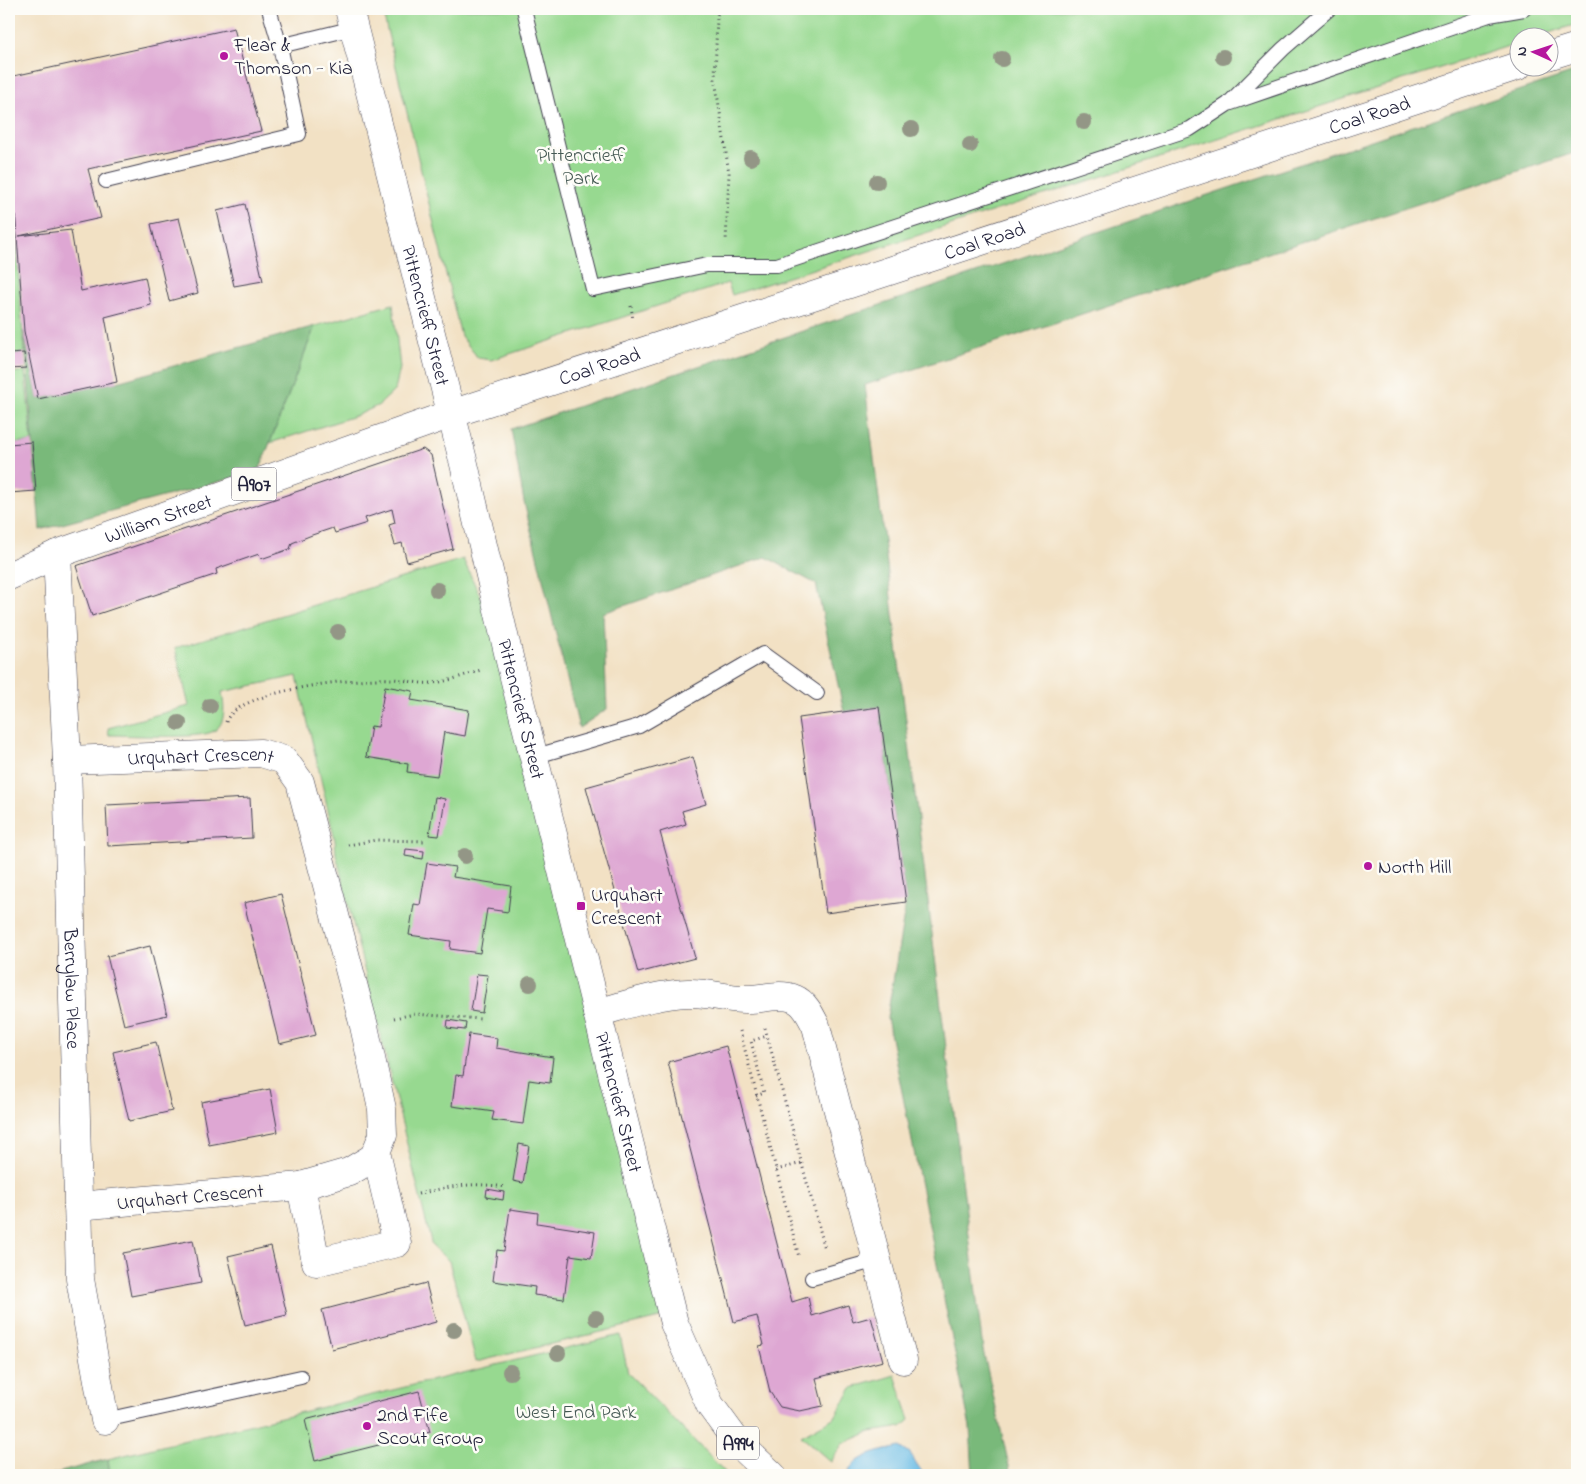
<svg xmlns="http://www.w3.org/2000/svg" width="1586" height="1484" font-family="'Indie Flower',sans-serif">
	<rect width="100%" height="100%" fill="#fdfcf7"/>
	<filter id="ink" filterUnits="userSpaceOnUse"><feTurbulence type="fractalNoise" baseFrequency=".02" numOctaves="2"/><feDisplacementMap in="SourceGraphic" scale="10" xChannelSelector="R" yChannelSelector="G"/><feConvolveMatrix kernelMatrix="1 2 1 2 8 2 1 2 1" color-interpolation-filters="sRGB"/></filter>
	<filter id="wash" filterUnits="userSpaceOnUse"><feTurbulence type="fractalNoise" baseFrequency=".0096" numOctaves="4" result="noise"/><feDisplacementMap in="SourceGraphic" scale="20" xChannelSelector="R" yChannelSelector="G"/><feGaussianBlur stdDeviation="1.12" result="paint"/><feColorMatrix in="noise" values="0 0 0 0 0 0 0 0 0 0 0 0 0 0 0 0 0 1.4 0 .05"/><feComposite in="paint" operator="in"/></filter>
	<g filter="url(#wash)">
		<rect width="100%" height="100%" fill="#f2e1c4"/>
		<g fill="#97d990" stroke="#5c7e66">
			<polygon points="382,9 1577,9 1577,24 1536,37 1518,38 1518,43 732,295 728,283 491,360 478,358 461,336"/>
			<polygon points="9,129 24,353 9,354"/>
			<polygon points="393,304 400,368 395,390 379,405 358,415 270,443 315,326"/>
			<polygon points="25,371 32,442 9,444 9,373"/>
			<path d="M 463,559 L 510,661 L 672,1315 L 476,1362 L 449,1261 L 432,1246 L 336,854 L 335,840 L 297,676 L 222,692 C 224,704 227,723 214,731 C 199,740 129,735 109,735 L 108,728 L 189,706 L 175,648 Z"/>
			<polygon points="620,1335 628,1373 728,1475 110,1475 108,1459"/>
			<polygon points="895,1375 910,1420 902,1427 870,1432 842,1444 831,1462 801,1436 835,1417 852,1388"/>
		</g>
		<g fill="#79b97a" stroke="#4e6e5a">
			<polygon points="1577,71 1577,152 865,385 983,1350 1011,1475 973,1475 970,1427 887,1018 906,902 879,707 844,712 816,584 766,557 603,613 607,709 579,728 524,502 511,429"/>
			<polygon points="315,326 259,471 40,530 24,331 38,399 117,382"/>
			<polygon points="108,1459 110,1475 50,1475"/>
		</g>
		<path fill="#6abce5" stroke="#466f90" d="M 900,1447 L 910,1454 L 924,1475 L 850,1475 L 849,1471 C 858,1454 883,1451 900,1447 Z"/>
		<g id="blocks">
			<g fill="#dea7d3">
				<polygon points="234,28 261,131 88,169 101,218 19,236 71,230 81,291 145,277 151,305 105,317 117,382 38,399 24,331 9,129 9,77"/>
				<polygon points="245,204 263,281 234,286 217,211"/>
				<polygon points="179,218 198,293 169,301 151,224"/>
				<polygon points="24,353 26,368 9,369 9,354"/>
				<polygon points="32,442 36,491 9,493 9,444"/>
				<polygon points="423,449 431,455 453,549 407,562 402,543 395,545 389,525 395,523 392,509 365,518 367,523 335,533 333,528 312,535 292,543 290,549 261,559 259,554 216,569 217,574 92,616 76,566"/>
				<polygon points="385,686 413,691 411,700 469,710 465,736 444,732 437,776 407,772 408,764 366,757 371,726 378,727"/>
				<polygon points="879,707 906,902 826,913 799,718"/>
				<polygon points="693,757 706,804 682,811 686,824 660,832 695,958 638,973 586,787"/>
				<polygon points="435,797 445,799 439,836 429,835"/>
				<polygon points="250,798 252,838 108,846 106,805"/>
				<polygon points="406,849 424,851 423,859 405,856"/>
				<polygon points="427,863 455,867 453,877 511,886 508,912 487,909 480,953 450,949 451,941 409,935 414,904 420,905"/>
				<polygon points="281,894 316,1035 279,1044 244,903"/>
				<polygon points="150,946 167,1015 124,1025 107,956"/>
				<polygon points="477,974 488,975 482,1013 471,1011"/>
				<polygon points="448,1020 466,1023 465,1030 447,1028"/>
				<polygon points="469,1034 497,1038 496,1048 553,1057 550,1083 529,1080 523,1124 492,1120 494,1112 452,1106 456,1075 463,1076"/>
				<polygon points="156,1042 172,1111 129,1121 113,1052"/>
				<polygon points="726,1046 792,1302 808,1297 812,1316 848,1305 853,1322 871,1317 883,1361 816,1378 823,1406 800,1411 780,1407 770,1392 759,1346 764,1345 757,1316 734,1322 668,1062"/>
				<polygon points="270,1089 278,1132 209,1145 201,1102"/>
				<polygon points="519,1144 529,1146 523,1183 513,1181"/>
				<polygon points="487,1189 504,1192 503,1200 486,1197"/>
				<polygon points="510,1209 538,1213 537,1223 595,1232 591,1258 570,1255 564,1299 534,1295 535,1287 493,1281 497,1250 504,1251"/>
				<polygon points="193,1240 201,1283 131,1296 123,1253"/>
				<polygon points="271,1246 287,1315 245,1325 228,1256"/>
				<polygon points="426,1283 436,1322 332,1349 322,1310"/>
				<polygon points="419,1391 430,1432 315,1461 305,1420"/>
			</g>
		</g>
	</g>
	<g filter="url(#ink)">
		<use href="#blocks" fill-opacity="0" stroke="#413f50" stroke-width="1"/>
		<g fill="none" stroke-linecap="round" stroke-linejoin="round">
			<defs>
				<g id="lane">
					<polyline points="524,9 593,289 707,265 777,265 1190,129 1228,104 1489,15 1524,9"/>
					<polyline points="280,46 354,28"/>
					<polyline points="1230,102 1283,49 1329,9"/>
					<polyline points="106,181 299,134 280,46 269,9"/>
					<polyline points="533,757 639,726 763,654 817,693"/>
					<polyline points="812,1278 877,1260"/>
					<polyline points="105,1420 301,1377"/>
				</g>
				<g id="street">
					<path id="s1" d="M 57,554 L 67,760 L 80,1279 L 105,1420"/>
					<path id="s2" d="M 67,760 L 261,753 L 284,760 L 300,782 L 364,1026 L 382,1109 L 383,1135 L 374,1157 L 349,1172 L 301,1186 L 78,1206"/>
					<path d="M 597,1013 C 626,1005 657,994 688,993 C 707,992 726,999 745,999 C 761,1000 779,992 795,999 C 805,1003 811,1016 816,1026 L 903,1360"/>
					<polyline points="301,1186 316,1262 397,1243 376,1152"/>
				</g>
				<g id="secondary">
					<polyline points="1548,56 1577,47"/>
					<path id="s3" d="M 451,414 L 1518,66"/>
				</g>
				<g id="primary">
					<path id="s4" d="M 349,9 L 464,464 L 510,661 L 674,1323 L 710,1405 L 737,1442 L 772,1475"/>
					<path id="s5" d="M 9,576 L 57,554 L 451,414"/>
				</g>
			</defs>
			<use href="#lane" stroke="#413f50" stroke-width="16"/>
			<use href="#street" stroke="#413f50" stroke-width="29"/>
			<use href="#secondary" stroke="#413f50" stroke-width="29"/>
			<use href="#primary" stroke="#413f50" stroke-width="29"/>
			<g stroke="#413f50" stroke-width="3" stroke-dasharray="1 4" stroke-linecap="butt">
				<polyline points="719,9 717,15 715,79 729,173 726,242"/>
				<polyline points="631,306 633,320"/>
				<path d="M 226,722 C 235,690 361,677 391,679 C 403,679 416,684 429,683 C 446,683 464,675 481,670"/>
				<polyline points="348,845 376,840 427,841"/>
				<polyline points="394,1018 415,1014 481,1019"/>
				<polyline points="765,1028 825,1249"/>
				<polyline points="740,1031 799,1257"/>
				<polyline points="756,1096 764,1093 751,1041 767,1036"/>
				<polyline points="776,1170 802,1163"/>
				<path d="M 418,1194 C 452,1186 470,1182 506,1187"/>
			</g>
			<use href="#lane" stroke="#fff" stroke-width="14"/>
			<use href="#street" stroke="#fff" stroke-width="28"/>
			<use href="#secondary" stroke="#fff" stroke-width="28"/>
			<use href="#primary" stroke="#fff" stroke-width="28"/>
		</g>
		<g fill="#939686">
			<circle cx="1223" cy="57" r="8"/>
			<circle cx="1002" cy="59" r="8"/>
			<circle cx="1084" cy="122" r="8"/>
			<circle cx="911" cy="129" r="8"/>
			<circle cx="970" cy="145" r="8"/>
			<circle cx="751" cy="158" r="8"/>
			<circle cx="877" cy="182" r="8"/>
			<circle cx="437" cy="590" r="8"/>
			<circle cx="338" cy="632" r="8"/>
			<circle cx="210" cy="706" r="8"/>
			<circle cx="179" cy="723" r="8"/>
			<circle cx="465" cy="856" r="8"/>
			<circle cx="530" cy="984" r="8"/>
			<circle cx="596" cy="1318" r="8"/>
			<circle cx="454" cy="1330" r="8"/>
			<circle cx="558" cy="1353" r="8"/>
			<circle cx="510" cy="1372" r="8"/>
		</g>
	</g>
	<g fill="#b5179e" stroke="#fdfcf7" stroke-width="2">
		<circle cx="224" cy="56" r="5"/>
		<circle cx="1368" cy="866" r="5"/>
		<rect x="576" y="901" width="10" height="10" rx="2.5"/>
		<circle cx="367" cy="1426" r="5"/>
	</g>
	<g text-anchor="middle" stroke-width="5" stroke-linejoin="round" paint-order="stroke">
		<g fill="#fdfcf7" stroke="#646373" stroke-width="1">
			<rect x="231.5" y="467.5" width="45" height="33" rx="4"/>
			<rect x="717" y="1426.5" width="42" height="33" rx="4"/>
		</g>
		<g font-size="19" font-weight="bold" fill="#22223b">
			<text x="254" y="491">A907</text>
			<text x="738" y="1450">A994</text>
		</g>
		<g font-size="20" fill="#22223b" stroke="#fdfcf7" text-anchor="start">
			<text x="234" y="51">Flear &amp;<tspan x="234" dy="23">Thomson - Kia</tspan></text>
			<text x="1378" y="873">North Hill</text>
			<text x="591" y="901">Urquhart<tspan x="591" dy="23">Crescent</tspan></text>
			<text x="377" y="1421">2nd Fife<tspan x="377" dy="23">Scout Group</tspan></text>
		</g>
		<g font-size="20" fill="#22223b" stroke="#fdfcf7">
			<text dy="7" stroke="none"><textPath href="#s3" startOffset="966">Coal Road</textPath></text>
			<text dy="7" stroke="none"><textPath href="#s3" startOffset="561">Coal Road</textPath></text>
			<text dy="7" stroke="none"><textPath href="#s4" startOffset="316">Pittencrieff Street</textPath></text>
			<text dy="7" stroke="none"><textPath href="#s3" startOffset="156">Coal Road</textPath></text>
			<text dy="7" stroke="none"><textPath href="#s5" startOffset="160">William Street</textPath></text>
			<text dy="7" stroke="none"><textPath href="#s4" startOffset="721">Pittencrieff Street</textPath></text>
			<text dy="7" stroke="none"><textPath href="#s2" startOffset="134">Urquhart Crescent</textPath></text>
			<text dy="7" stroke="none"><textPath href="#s1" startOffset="435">Berrylaw Place</textPath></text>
			<text dy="7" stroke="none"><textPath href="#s4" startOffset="1126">Pittencrieff Street</textPath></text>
			<text transform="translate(190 1196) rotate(-5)" y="7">Urquhart Crescent</text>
		</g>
		<g font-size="20" fill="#455954" stroke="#fdfcf7">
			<text x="581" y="161">Pittencrieff<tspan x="581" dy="23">Park</tspan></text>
			<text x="576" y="1418">West End Park</text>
		</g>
	</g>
	<rect width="1586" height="1484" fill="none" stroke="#fdfcf7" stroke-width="30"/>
	<g transform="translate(1534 52) rotate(273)"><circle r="24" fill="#fdfcf7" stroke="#a5a5ac"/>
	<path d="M0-4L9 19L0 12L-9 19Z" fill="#b5179e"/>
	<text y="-8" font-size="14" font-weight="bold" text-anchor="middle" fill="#22223b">N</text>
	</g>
</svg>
